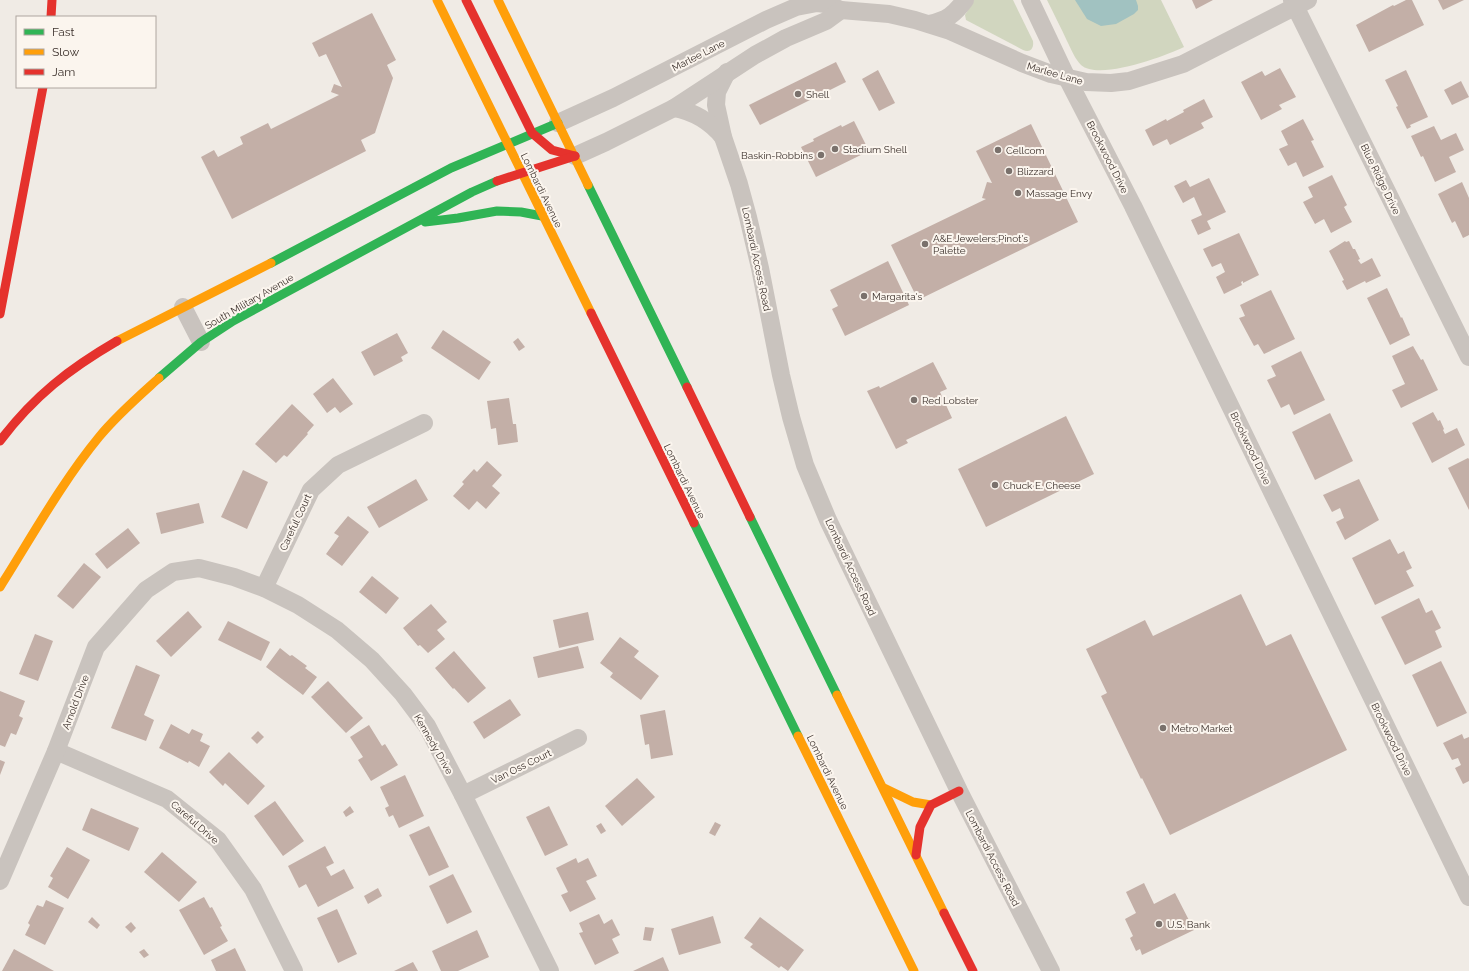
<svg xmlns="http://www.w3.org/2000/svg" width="1469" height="971" font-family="Raleway,sans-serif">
	<rect width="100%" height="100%" fill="#f0ebe5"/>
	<g fill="#d1d6bf">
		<path d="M 974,0 L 1013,0 L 1033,41 C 1034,49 1030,53 1023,50 L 966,20 L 965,15 Z"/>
		<path d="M 1047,0 L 1161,0 L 1184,47 C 1165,56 1099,81 1081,65 C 1075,59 1071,49 1067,41 C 1061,28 1054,14 1047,0 Z"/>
	</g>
	<polygon fill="#a1c2c1" points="1075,0 1136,0 1138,6 1138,10 1134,14 1116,24 1101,26 1087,19"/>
	<g fill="#c3afa7">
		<polygon points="1192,0 1213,0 1196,9"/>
		<polygon points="1406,0 1412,0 1424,25 1369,52 1356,25 1393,5 1394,6"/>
		<polygon points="1438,0 1464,0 1443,10"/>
		<polygon points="372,13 396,60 387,65 393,78 375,133 361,140 366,151 232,219 201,157 214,150 218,157 243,144 240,137 268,123 271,129 339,95 331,92 334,84 342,87 326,54 319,57 312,43"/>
		<polygon points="836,62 846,82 760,125 749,105"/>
		<polygon points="1280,68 1296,97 1279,105 1282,109 1261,120 1241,82 1262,71 1265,76"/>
		<polygon points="878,70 895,103 879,111 862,79"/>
		<polygon points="1406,70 1428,117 1410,125 1411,127 1407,129 1396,107 1398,106 1385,80"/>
		<polygon points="1461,81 1469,97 1452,105 1444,90"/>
		<polygon points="1204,99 1213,117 1201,123 1204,128 1170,145 1167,139 1153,146 1145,130 1166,119 1167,121 1184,112 1183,110"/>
		<polygon points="1303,119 1314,140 1311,141 1324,167 1303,177 1296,162 1288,166 1279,149 1288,145 1281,131"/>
		<polygon points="854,121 869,151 816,177 801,147 814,141 813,139 841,125 842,127"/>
		<polygon points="1031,124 1078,222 918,300 891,245 986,199 982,198 987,182 992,183 976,151"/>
		<polygon points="1434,126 1441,140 1456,133 1464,150 1449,157 1456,172 1435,182 1423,156 1421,157 1411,136"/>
		<polygon points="1332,175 1347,205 1344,207 1352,222 1331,233 1324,219 1315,224 1303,202 1313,197 1308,187"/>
		<polygon points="1209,178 1226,212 1207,221 1211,229 1198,235 1191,220 1202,215 1194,197 1183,203 1174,186 1186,180 1190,187"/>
		<polygon points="1462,182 1469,198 1469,235 1463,238 1455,221 1452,223 1438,194"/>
		<polygon points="1239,233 1259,275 1243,283 1243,281 1241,282 1242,285 1224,294 1216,277 1225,272 1221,263 1212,267 1203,249"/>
		<polygon points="1345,241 1346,242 1349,241 1353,249 1355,249 1360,259 1358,260 1361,264 1372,258 1381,276 1366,283 1365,281 1347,290 1342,281 1344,280 1329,251"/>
		<polygon points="888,261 909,305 845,336 832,309 838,306 830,290"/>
		<polygon points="1387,288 1401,318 1402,317 1410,335 1390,345 1367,298"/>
		<polygon points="1271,290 1295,339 1264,354 1258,344 1254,346 1239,318 1245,316 1240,305"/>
		<polygon points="443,330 491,362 479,380 431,348"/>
		<polygon points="397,333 408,353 401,357 403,361 374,376 361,352"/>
		<polygon points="518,338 525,347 519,351 513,342"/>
		<polygon points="1413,346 1421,360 1423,359 1438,390 1401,408 1392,390 1405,384 1392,356"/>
		<polygon points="1301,351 1325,400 1294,415 1289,404 1281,408 1267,380 1276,376 1271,366"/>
		<polygon points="933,362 947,389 940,392 952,418 906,440 908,443 896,449 867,391 879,386 880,388"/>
		<polygon points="333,378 353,404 340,413 335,407 327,413 313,394"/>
		<polygon points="509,398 513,424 516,424 518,442 498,445 496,428 491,429 487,401"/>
		<polygon points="292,404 314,425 307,433 308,434 287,457 284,455 276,463 255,444"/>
		<polygon points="1433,412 1438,421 1440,420 1444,429 1443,430 1445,434 1457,428 1465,445 1432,463 1412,423"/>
		<polygon points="1330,413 1353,461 1315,480 1292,432"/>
		<polygon points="1066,416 1094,474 986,527 958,469"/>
		<polygon points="1468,458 1469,459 1469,510 1448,468"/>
		<polygon points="487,461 502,475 492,486 500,493 486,509 477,501 469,510 453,496 464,484 462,482 474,469 477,472"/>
		<polygon points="243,470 268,482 247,529 221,517"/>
		<polygon points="416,479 428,500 379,528 367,507"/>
		<polygon points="1359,479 1379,520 1345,540 1336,522 1344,518 1340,508 1332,512 1323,495"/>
		<polygon points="199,503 204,523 161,534 156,513"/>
		<polygon points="348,516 369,532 342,566 326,554 339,536 334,533"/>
		<polygon points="128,528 140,543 107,569 95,554"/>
		<polygon points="1390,539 1398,554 1404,551 1407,558 1412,568 1406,571 1414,586 1375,605 1352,558"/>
		<polygon points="84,563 101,577 73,609 57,596"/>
		<polygon points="372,576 399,598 386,614 359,592"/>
		<polygon points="1241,594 1266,646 1291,634 1347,750 1170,835 1142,778 1141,779 1101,696 1107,693 1086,649 1145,620 1153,636"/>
		<polygon points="1419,598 1426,613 1432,610 1441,628 1435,631 1442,647 1405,665 1381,617"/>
		<polygon points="431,604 447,622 437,630 445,639 428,653 420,645 418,646 403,628"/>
		<polygon points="188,611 202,627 171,657 156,641"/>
		<polygon points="588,612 594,640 559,648 553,620"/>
		<polygon points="228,621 270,642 261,661 218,640"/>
		<polygon points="35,634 53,641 38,681 19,674"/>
		<polygon points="620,637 639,651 634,657 659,676 641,700 610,677 613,673 600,663"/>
		<polygon points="578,646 584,668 538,678 533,657"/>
		<polygon points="280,648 290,656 292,655 307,666 305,668 317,677 303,695 266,667"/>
		<polygon points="454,651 486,688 468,703 454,688 453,689 435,668"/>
		<polygon points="1441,661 1467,713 1437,727 1412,675"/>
		<polygon points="136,665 160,675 144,715 154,720 146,741 111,728"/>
		<polygon points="328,681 363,718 346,733 311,697"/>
		<polygon points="0,691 25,701 19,716 23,718 16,735 11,733 5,747 0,745"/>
		<polygon points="510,699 521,715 484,739 473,722"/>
		<polygon points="665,710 673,755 651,759 649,744 645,745 640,715"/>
		<polygon points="171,724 189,734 192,729 203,734 200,741 210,746 199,767 189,761 188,763 159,748"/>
		<polygon points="369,725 382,746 385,744 398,765 371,781 358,760 363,757 350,737"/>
		<polygon points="258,731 264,737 257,744 251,738"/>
		<polygon points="1462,734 1464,739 1469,737 1469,781 1463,784 1455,768 1461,765 1458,758 1452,760 1443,743"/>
		<polygon points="229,752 265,786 248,805 225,783 223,786 209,772"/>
		<polygon points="0,760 5,762 0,775"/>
		<polygon points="405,775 424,816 399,828 393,815 389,817 385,808 389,806 380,787"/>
		<polygon points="637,778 655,797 622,826 605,806"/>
		<polygon points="275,801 304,841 283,856 254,816"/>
		<polygon points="350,806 354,812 346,817 343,812"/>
		<polygon points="549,806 568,845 545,856 526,817"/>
		<polygon points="91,808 139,828 129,851 82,830"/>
		<polygon points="715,822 721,825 715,836 709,833"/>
		<polygon points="601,823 606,831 601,834 596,826"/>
		<polygon points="429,826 449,867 429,876 409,835"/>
		<polygon points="325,846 334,863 326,867 331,876 344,869 354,888 318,907 306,884 299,888 288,866"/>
		<polygon points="67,847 90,860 68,899 48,887 53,878 50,876"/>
		<polygon points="162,852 197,882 179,902 144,872"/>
		<polygon points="576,858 578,863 588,858 597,876 586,881 596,899 570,912 561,895 568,892 556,868"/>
		<polygon points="453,874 472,912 447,924 429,886"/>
		<polygon points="1144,883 1154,904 1175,893 1194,930 1142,955 1140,949 1136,951 1130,938 1133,936 1125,919 1136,913 1126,892"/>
		<polygon points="378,888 382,896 368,904 364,896"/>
		<polygon points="204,897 210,908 212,907 222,926 220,927 228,941 204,955 179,910"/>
		<polygon points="46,900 64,908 45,945 25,935 30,925 28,923 37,905 43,907"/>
		<polygon points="337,909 357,954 338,963 317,918"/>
		<polygon points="599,914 604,924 612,919 620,935 612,939 619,953 595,965 579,933 583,932 579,923"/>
		<polygon points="713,916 721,943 679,955 671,929"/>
		<polygon points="92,917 100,925 97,929 88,922"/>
		<polygon points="760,917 804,950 788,971 781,966 779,968 750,947 753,944 744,938"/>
		<polygon points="131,922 136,928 131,933 125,927"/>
		<polygon points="645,927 654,928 651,941 643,940"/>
		<polygon points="477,930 489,957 458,971 441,971 432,951"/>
		<polygon points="235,948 246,971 216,971 211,960"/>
		<polygon points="14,949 54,971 2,971"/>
		<polygon points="144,949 149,955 144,958 139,952"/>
		<polygon points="663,957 669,971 633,971"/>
		<polygon points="413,962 418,971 394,971"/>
	</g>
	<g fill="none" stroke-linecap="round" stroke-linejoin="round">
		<g stroke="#c9c3be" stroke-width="18">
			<polyline points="1030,0 1067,78 1133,206 1469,897"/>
			<polyline points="1292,0 1469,357"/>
			<path d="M 929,24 C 947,20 954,15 965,0"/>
			<polyline points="727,72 717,92 716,105 723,137 739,184 748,217 760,268 781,375 791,417 805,465 828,520 872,611 959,791 1051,971"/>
			<path d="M 674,108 C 695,112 710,121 723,137"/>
			<polyline points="558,123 613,98 766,20 796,7 817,3 826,4 841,10 889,14 915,20 950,31 1022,63 1051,74 1086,82 1111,83 1129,81 1183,64 1308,0"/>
			<polyline points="575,156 606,142 674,108 755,55 786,38 826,21 841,10"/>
			<polyline points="183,307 201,342"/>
			<polyline points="264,588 311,490 338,465 424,423"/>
			<polyline points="56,751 167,799 218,840 253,889 294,971"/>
			<polyline points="463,795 578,738"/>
			<polyline points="0,881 56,751 96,647 146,590 173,572 199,568 234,577 264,588 298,605 337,630 372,660 403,694 427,726 463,795 550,971"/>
		</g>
		<g stroke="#30b455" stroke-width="9">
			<polyline points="588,185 687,387"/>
			<polyline points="425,222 458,218 497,211 521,212 542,216"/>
			<polyline points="271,263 451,168 558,123"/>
			<polyline points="159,378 201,342 233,321 472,192 497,181"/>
			<polyline points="750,517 837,695"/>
			<polyline points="694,523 798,736"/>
		</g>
		<g stroke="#ff9f0a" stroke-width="9">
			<polyline points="437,0 591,313"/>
			<polyline points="498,0 588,185"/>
			<polyline points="117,341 271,263"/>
			<path d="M 0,587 C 31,538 62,482 99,437 C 117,415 138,397 159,378"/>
			<polyline points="837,695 944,913"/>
			<polyline points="798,736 914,971"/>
			<polyline points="884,788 913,802 931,805"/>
		</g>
		<g stroke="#e5322d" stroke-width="9">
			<polyline points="466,0 532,133 552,150 575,156"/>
			<polyline points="51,17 52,0"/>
			<polyline points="497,181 575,156"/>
			<polyline points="591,313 694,523"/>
			<polyline points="0,314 43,87"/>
			<polyline points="687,387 750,517"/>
			<path d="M 0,441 C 34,396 69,369 117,341"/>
			<polyline points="916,855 920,827 931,805 959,791"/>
			<polyline points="944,913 973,971"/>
		</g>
	</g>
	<g fill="#7a716c" stroke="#fbf5ee" stroke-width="1.5">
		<circle cx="798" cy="94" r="4"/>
		<circle cx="835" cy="149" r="4"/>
		<circle cx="998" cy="150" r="4"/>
		<circle cx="821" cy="155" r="4"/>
		<circle cx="1009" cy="171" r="4"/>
		<circle cx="1018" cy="193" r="4"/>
		<circle cx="925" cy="244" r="4"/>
		<circle cx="864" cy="296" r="4"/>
		<circle cx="914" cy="400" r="4"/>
		<circle cx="995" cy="485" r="4"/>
		<circle cx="1163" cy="728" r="4"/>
		<circle cx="1159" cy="924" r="4"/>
	</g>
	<g text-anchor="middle" stroke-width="4" stroke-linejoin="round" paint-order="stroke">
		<g font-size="10" fill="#3b302b" stroke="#fbf5ee">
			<text transform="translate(698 55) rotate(-27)" y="4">Marlee Lane</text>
			<text transform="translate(1055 73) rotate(16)" y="4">Marlee Lane</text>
			<text transform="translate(1108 157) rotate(63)" y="4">Brookwood Drive</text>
			<text transform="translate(1381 179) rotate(64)" y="4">Blue Ridge Drive</text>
			<text transform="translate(542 190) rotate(64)" y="4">Lombardi Avenue</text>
			<text transform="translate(757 259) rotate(78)" y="4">Lombardi Access Road</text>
			<text transform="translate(249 301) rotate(-30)" y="4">South Military Avenue</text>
			<text transform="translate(1251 448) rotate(64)" y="4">Brookwood Drive</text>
			<text transform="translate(685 481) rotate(64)" y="4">Lombardi Avenue</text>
			<text transform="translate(295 522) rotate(-65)" y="4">Careful Court</text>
			<text transform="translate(851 567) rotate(65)" y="4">Lombardi Access Road</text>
			<text transform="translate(75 702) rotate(-69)" y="4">Arnold Drive</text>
			<text transform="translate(1392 739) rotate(64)" y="4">Brookwood Drive</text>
			<text transform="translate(434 744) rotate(60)" y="4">Kennedy Drive</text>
			<text transform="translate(521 766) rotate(-26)" y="4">Van Oss Court</text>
			<text transform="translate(828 772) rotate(64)" y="4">Lombardi Avenue</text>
			<text transform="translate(195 822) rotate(41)" y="4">Careful Drive</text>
			<text transform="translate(993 858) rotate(63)" y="4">Lombardi Access Road</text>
		</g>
		<g font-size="10" fill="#3b302b" stroke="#fbf5ee" text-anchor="start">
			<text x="806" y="98">Shell</text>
			<text x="843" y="153">Stadium Shell</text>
			<text x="1006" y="154">Cellcom</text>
			<text x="813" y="159" text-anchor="end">Baskin-Robbins</text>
			<text x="1017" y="175">Blizzard</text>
			<text x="1026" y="197">Massage Envy</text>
			<text x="933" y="242">A&amp;E Jewelers;Pinot's<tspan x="933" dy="12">Palette</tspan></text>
			<text x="872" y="300">Margarita's</text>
			<text x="922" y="404">Red Lobster</text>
			<text x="1003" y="489">Chuck E. Cheese</text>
			<text x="1171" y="732">Metro Market</text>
			<text x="1167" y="928">U.S. Bank</text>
		</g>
	</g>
	<rect x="16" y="16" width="140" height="72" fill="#fbf5ee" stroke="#aea6a0"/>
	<rect x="24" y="29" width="20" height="6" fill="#30b455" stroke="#aea6a0"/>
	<text x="52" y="36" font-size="12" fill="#3b302b">Fast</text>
	<rect x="24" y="49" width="20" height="6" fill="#ff9f0a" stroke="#aea6a0"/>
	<text x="52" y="56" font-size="12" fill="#3b302b">Slow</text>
	<rect x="24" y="69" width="20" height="6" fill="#e5322d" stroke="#aea6a0"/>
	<text x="52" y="76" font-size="12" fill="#3b302b">Jam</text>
</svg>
